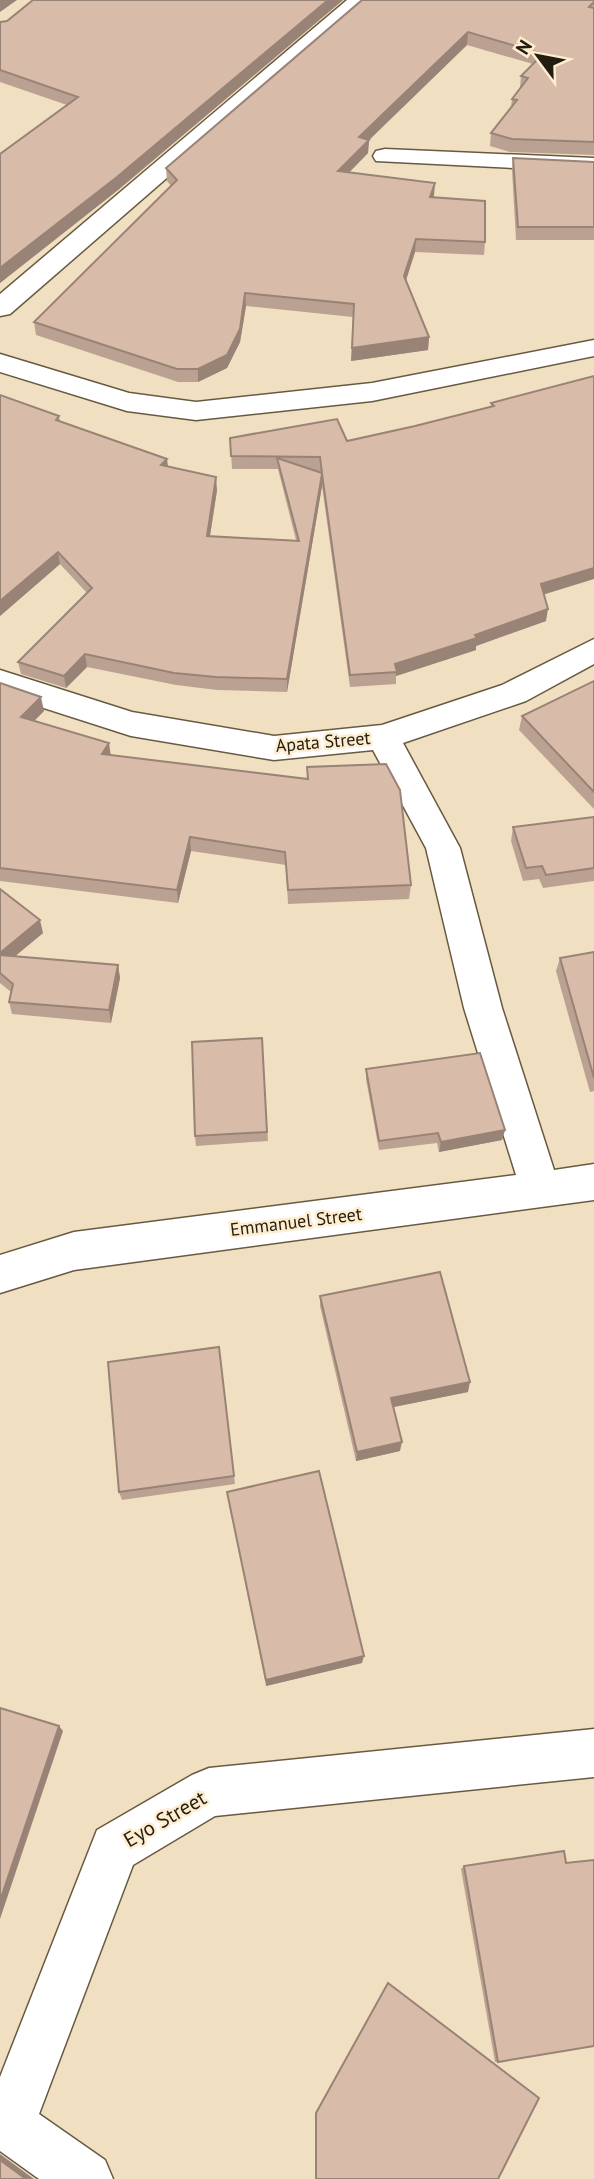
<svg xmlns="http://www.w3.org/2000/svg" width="594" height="2179" font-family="'PT Sans',sans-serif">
	<rect width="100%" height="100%" fill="#f1dfc2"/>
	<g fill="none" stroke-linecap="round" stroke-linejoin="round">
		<defs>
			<g id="minor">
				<polygon points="347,0 372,0 10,314 0,316 0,294"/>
				<polygon points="385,149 594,158 594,172 376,161 373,156 376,151"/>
				<polygon points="594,340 594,356 372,401 196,420 127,411 0,372 0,354 129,393 196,402 372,383"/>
				<polygon points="594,639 594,664 526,701 403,743 460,848 502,1008 554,1170 594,1164 594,1200 74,1270 0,1293 0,1255 74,1232 516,1175 464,1008 426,848 373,750 274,760 131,736 0,694 0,670 132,712 274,736 382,725 502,685"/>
				<polygon points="594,1729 594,1777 215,1816 133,1865 39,2114 105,2160 113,2179 39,2179 0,2151 0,2077 97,1830 192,1775 209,1768"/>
			</g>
		</defs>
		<use href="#minor" stroke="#685a40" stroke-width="3"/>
		<use href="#minor" fill="#fff" fill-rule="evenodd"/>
	</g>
	<g fill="#bba191">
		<polygon points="343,0 118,190 0,283 0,154 67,105 0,82 0,22"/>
		<polygon points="362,0 594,0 594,155 510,152 490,146 491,133 511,107 512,99 520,88 521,76 533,64 467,45 369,140 368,153 349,172 435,183 433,197 485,242 484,255 415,252 406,281 429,337 428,350 351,361 353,317 246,306 240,342 227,368 198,382 178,382 36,335 34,322 171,186 167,181 166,168"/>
		<polygon points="513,158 594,162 594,240 516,240 512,170"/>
		<polygon points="594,376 544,595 546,621 476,646 476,650 396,676 396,684 350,687 322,486 287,692 217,690 176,685 87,667 66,688 21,674 18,662 87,593 60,564 0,616 0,395 59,416 60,421 167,459 168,467 217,490 210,536 296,540 278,469 232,469 230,438 347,441 415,426 491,406 491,403"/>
		<polygon points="594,681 594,809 519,730 522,716"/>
		<polygon points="0,683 44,711 34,721 111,755 307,779 307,767 411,885 409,899 288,904 286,865 191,851 178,903 0,881"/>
		<polygon points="594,817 594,881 543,888 539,879 523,881 511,841 513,827"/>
		<polygon points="0,889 43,933 15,956 118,965 120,978 111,1023 12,1014 9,1002 11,992 0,983"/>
		<polygon points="594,952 594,1091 590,1092 556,971 560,958"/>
		<polygon points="262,1038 268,1141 196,1146 195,1136"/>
		<polygon points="366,1069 505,1130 502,1140 439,1152 437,1143 379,1150 366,1079"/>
		<polygon points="320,1296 468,1392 393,1407 400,1451 356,1461 320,1306"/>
		<polygon points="219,1347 235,1484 122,1500 119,1492"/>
		<polygon points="227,1492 362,1663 266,1686"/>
		<polygon points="464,1866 498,2062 495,2062 461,1869"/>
		<polygon points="388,1983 315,2179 316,2112 387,1984"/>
	</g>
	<g fill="#988376">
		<polygon points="0,0 17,0 0,12"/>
		<polygon points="328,0 343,0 118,190 0,283 0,268"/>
		<polygon points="468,32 467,45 369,140 368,153 338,184 338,171 359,137"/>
		<polygon points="435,183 434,196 429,210 430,197"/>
		<polygon points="416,239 415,252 403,289 404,276"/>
		<polygon points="245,293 246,306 240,342 227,368 198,382 198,369"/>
		<polygon points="429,337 428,350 351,361 352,348"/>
		<polygon points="167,459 168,471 161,465"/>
		<polygon points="322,474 322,486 287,692 287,679"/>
		<polygon points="216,477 217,490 208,548 207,536"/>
		<polygon points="58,552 60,564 0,616 0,601"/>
		<polygon points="594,568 594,579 539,596 541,584"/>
		<polygon points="548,609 546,621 476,646 476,650 396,676 395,664"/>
		<polygon points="85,654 87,667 66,688 64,676"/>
		<polygon points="41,697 44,711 24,731 21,717"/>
		<polygon points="109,743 111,757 102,754"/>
		<polygon points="190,837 191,851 178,903 177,890"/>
		<polygon points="40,920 43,933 1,968 0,953"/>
		<polygon points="118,965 120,978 111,1023 109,1010"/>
		<polygon points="505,1130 502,1140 439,1152 441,1142"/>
		<polygon points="470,1382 468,1392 389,1408 391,1398"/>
		<polygon points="402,1442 400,1451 356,1461 357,1452"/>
		<polygon points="364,1656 362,1663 266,1686 266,1680"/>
		<polygon points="59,1726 63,1731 0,1919 0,1901"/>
		<polygon points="0,2154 34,2179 26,2179 0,2160"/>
	</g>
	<g fill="#d9bba9" stroke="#988376" stroke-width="2">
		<polygon points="33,0 328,0 117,177 0,268 0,154 78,97 0,70 0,22 7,21"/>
		<polygon points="362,0 594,0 594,2 589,7 594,8 594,142 512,139 491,133 517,100 512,99 528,78 521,76 543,54 468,32 359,137 369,140 338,171 435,183 430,197 485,201 485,242 416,239 404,276 429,337 352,348 354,304 245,293 240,329 227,355 198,369 177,369 34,322 177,180 166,168"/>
		<polygon points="513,158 594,162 594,227 518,227"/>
		<polygon points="594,376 594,568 541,584 548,609 475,635 477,638 395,664 397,672 350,675 322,474 287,679 216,677 174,673 85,654 64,676 18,662 92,588 58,552 0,601 0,395 59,416 56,420 167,459 161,465 216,477 207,536 299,541 277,458 322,473 320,457 231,456 230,438 337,419 347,441 415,426 494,406 491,403"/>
		<polygon points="594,681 594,792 522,716"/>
		<polygon points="0,683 41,697 21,717 109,743 102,754 308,779 307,767 386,764 400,790 411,885 288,890 285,852 190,837 177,890 0,868"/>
		<polygon points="594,817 594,868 546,875 542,866 526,868 513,827"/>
		<polygon points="0,889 40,920 0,953"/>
		<polygon points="594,952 594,1078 560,958"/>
		<polygon points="0,955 118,965 109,1010 9,1002 13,984 0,973"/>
		<polygon points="262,1038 267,1132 195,1136 192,1042"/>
		<polygon points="480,1053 505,1130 441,1142 438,1133 379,1141 366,1069"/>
		<polygon points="440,1272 470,1382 391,1398 402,1442 357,1452 320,1296"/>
		<polygon points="219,1347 234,1476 119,1492 108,1362"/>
		<polygon points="319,1471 364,1656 266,1680 227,1492"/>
		<polygon points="0,1708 59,1726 0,1901"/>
		<polygon points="564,1851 566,1863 594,1860 594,2046 498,2062 464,1866"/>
		<polygon points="388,1983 539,2098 498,2179 316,2179 316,2113"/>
		<polygon points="0,2160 26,2179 0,2179"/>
	</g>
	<g text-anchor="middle" stroke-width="5" stroke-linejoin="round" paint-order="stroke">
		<g font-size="18" fill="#231d12" stroke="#feedcf">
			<text transform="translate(323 742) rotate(-5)" y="6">Apata Street</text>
			<text transform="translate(296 1222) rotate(-7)" y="6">Emmanuel Street</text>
		</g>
		<g font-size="21" fill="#231d12" stroke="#feedcf">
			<text transform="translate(165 1819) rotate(-30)" y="7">Eyo Street</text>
		</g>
	</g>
	<g transform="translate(538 56) rotate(302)" stroke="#feedcf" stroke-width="5" paint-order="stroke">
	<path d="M0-5L12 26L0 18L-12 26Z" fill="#231d12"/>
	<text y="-10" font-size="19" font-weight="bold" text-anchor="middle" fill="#231d12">N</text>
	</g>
</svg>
